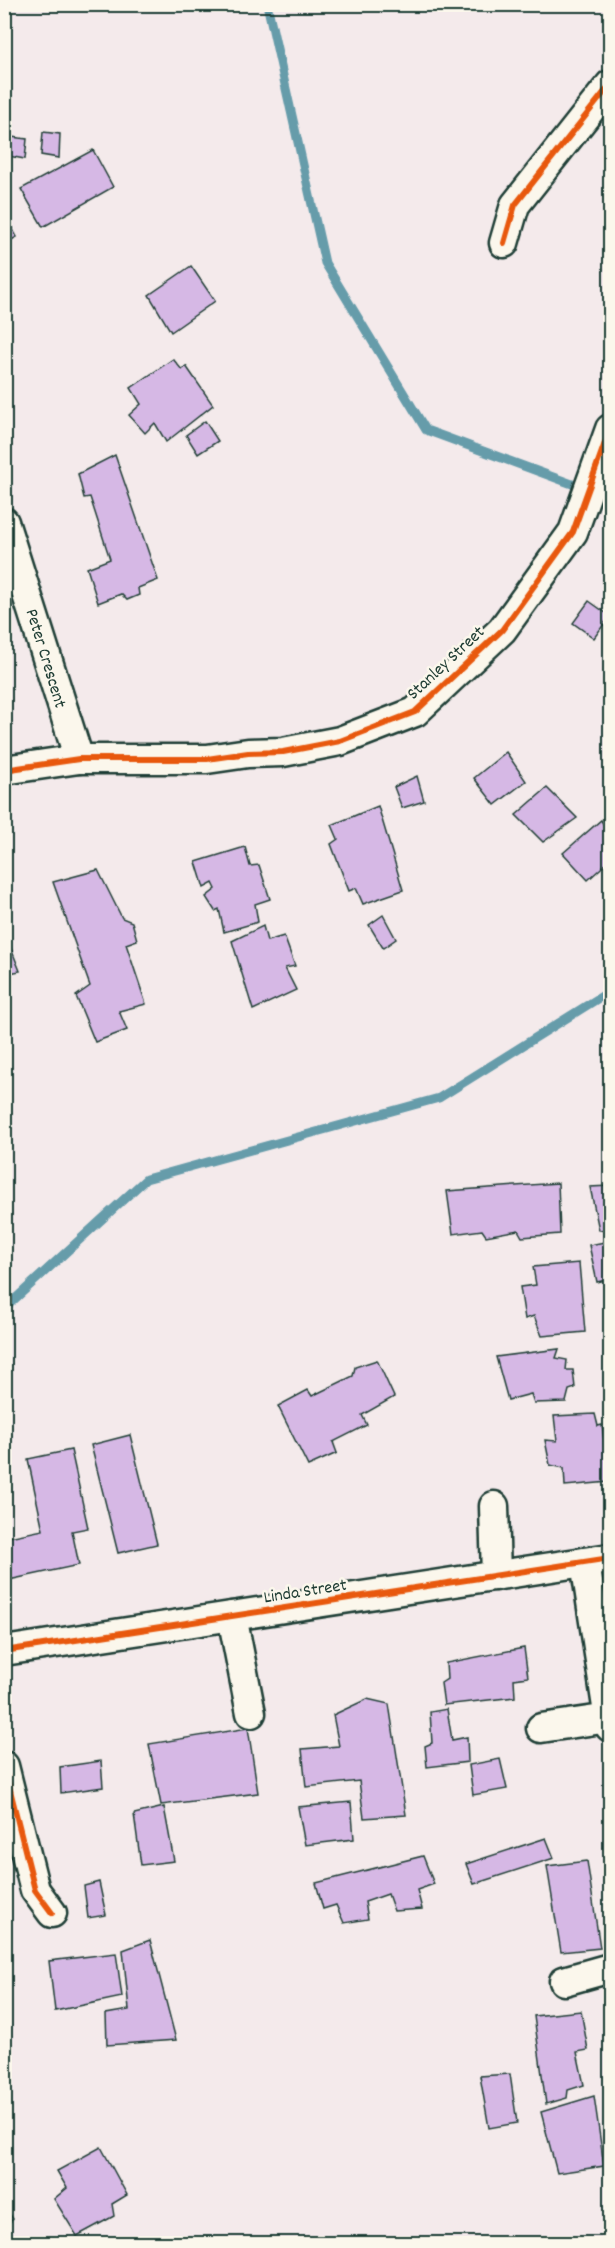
<svg xmlns="http://www.w3.org/2000/svg" width="615" height="2248" font-family="Dekko,sans-serif">
	<rect width="100%" height="100%" fill="#f4eaeb"/>
	<filter id="ink" filterUnits="userSpaceOnUse"><feTurbulence type="fractalNoise" baseFrequency=".0167" numOctaves="2"/><feDisplacementMap in="SourceGraphic" scale="12" xChannelSelector="R" yChannelSelector="G"/><feConvolveMatrix kernelMatrix="1 2 1 2 8 2 1 2 1" color-interpolation-filters="sRGB"/></filter>
	<g filter="url(#ink)">
		<g fill="none" stroke-linecap="round" stroke-linejoin="round">
			<g stroke="#669caa" stroke-width="9">
				<polyline points="267,4 325,263 426,430 610,498"/>
				<polyline points="4,1309 146,1179 439,1098 610,991"/>
			</g>
		</g>
		<g fill="#d6b8e5" stroke="#1f3d34" stroke-width="1.5">
			<polygon points="534,4 558,4 535,8"/>
			<polygon points="43,132 60,134 59,158 41,155"/>
			<polygon points="11,137 27,139 25,159 8,156"/>
			<polygon points="93,150 113,187 43,227 21,189"/>
			<polygon points="4,213 17,237 4,244"/>
			<polygon points="191,266 215,301 171,332 149,295"/>
			<polygon points="173,359 182,370 186,366 213,405 166,442 155,423 145,433 129,415 141,404 131,388"/>
			<polygon points="205,421 218,441 198,454 186,435"/>
			<polygon points="115,455 158,580 138,588 139,595 127,600 121,594 98,603 87,568 110,559 90,497 84,498 78,474"/>
			<polygon points="589,601 610,616 594,638 573,623"/>
			<polygon points="506,752 526,781 495,805 474,778"/>
			<polygon points="417,776 424,801 402,808 394,787"/>
			<polygon points="547,788 577,818 543,842 516,815"/>
			<polygon points="378,806 403,890 363,904 356,888 349,891 331,844 338,839 332,825"/>
			<polygon points="601,820 610,835 610,860 588,880 563,853"/>
			<polygon points="245,847 250,866 259,865 270,899 255,904 258,922 224,932 219,909 215,911 206,897 216,889 213,883 204,888 196,862"/>
			<polygon points="98,870 122,918 132,922 137,940 126,944 146,1004 119,1011 127,1030 95,1042 76,996 90,986 53,882"/>
			<polygon points="383,915 396,939 383,948 369,925"/>
			<polygon points="263,926 267,941 284,936 295,966 285,968 296,990 253,1010 232,941"/>
			<polygon points="10,946 20,971 4,974 4,947"/>
			<polygon points="558,1183 560,1234 522,1237 518,1230 486,1236 482,1230 453,1234 447,1191"/>
			<polygon points="610,1186 610,1229 599,1230 590,1187"/>
			<polygon points="610,1241 610,1279 597,1282 589,1245"/>
			<polygon points="579,1263 585,1332 542,1336 534,1316 525,1319 520,1287 536,1285 533,1267"/>
			<polygon points="559,1349 556,1358 567,1360 566,1370 573,1370 575,1388 569,1390 566,1402 534,1403 531,1394 508,1400 496,1357"/>
			<polygon points="377,1360 394,1397 362,1415 367,1425 333,1442 337,1453 308,1466 278,1406 308,1390 312,1396 353,1376 355,1367"/>
			<polygon points="595,1414 598,1426 602,1425 609,1482 565,1486 564,1468 550,1465 545,1440 557,1441 554,1416"/>
			<polygon points="130,1435 157,1544 118,1553 91,1445"/>
			<polygon points="71,1450 88,1528 72,1531 79,1565 4,1581 4,1538 43,1530 28,1459"/>
			<polygon points="524,1648 528,1677 514,1679 515,1697 444,1705 441,1683 447,1679 446,1663"/>
			<polygon points="367,1699 389,1704 406,1815 364,1818 359,1781 306,1787 302,1749 339,1746 333,1715"/>
			<polygon points="447,1709 452,1740 467,1737 468,1762 427,1767 425,1746 432,1743 430,1712"/>
			<polygon points="248,1728 258,1793 161,1805 149,1744"/>
			<polygon points="500,1759 507,1789 473,1795 469,1765"/>
			<polygon points="101,1761 103,1787 61,1793 60,1767"/>
			<polygon points="351,1802 354,1839 305,1845 298,1807"/>
			<polygon points="164,1807 174,1861 141,1865 134,1814"/>
			<polygon points="546,1838 554,1858 474,1884 466,1864"/>
			<polygon points="423,1856 434,1884 417,1890 422,1909 394,1911 388,1894 365,1902 368,1919 344,1923 336,1905 323,1909 316,1883"/>
			<polygon points="587,1861 600,1948 561,1952 547,1866"/>
			<polygon points="99,1882 106,1915 88,1918 84,1886"/>
			<polygon points="150,1940 176,2040 107,2045 106,2014 129,2010 123,1950"/>
			<polygon points="116,1953 122,1997 55,2011 49,1961"/>
			<polygon points="581,2011 588,2050 577,2052 584,2085 568,2090 567,2098 546,2104 534,2016"/>
			<polygon points="510,2074 517,2123 489,2128 480,2076"/>
			<polygon points="594,2096 604,2166 557,2173 541,2112"/>
			<polygon points="101,2147 127,2195 112,2204 114,2216 77,2236 54,2199 67,2188 57,2171"/>
			<polygon points="4,2205 13,2219 4,2227"/>
		</g>
		<g fill="none" stroke-linecap="round" stroke-linejoin="round">
			<defs>
				<g id="street">
					<polyline points="504,243 515,205 610,85"/>
					<polyline points="4,522 79,759"/>
					<polyline points="4,770 79,759 207,759 248,753 283,752 340,741 415,712 502,630 573,532 610,429"/>
					<polyline points="494,1506 496,1576"/>
					<polyline points="585,1562 610,1727"/>
					<polyline points="232,1616 251,1713"/>
					<polyline points="4,1651 610,1558"/>
					<polyline points="541,1728 609,1718"/>
					<polyline points="4,1766 35,1890 52,1913"/>
					<polyline points="564,1981 610,1968"/>
				</g>
			</defs>
			<use href="#street" stroke="#1f3d34" stroke-width="33"/>
			<use href="#street" stroke="#fbf7ec" stroke-width="28"/>
			<defs>
				<g id="cycleway">
					<polyline points="504,243 515,205 610,85"/>
					<polyline points="4,770 79,759 207,759 248,753 283,752 340,741 415,712 502,630 573,532 610,429"/>
					<polyline points="4,1651 610,1558"/>
					<polyline points="4,1766 35,1890 52,1913"/>
				</g>
			</defs>
			<use href="#cycleway" stroke="#fbf7ec" stroke-width="10"/>
			<use href="#cycleway" stroke="#e8590c" stroke-width="6"/>
		</g>
	</g>
	<g text-anchor="middle" stroke-width="5" stroke-linejoin="round" paint-order="stroke">
		<g font-size="18" fill="#1f3d34" stroke="#fbf7ec">
			<text transform="translate(47 658) rotate(73)" y="6">Peter Crescent</text>
			<text transform="translate(445 662) rotate(-43)" y="6">Stanley Street</text>
			<text transform="translate(305 1590) rotate(-9)" y="6">Linda Street</text>
		</g>
	</g>
	<rect width="615" height="2248" fill="none" stroke="#fbf7ec" stroke-width="24"/>
	<rect x="12" y="12" width="591" height="2224" fill="none" stroke="#1f3d34" stroke-width="2" filter="url(#ink)"/>
</svg>
